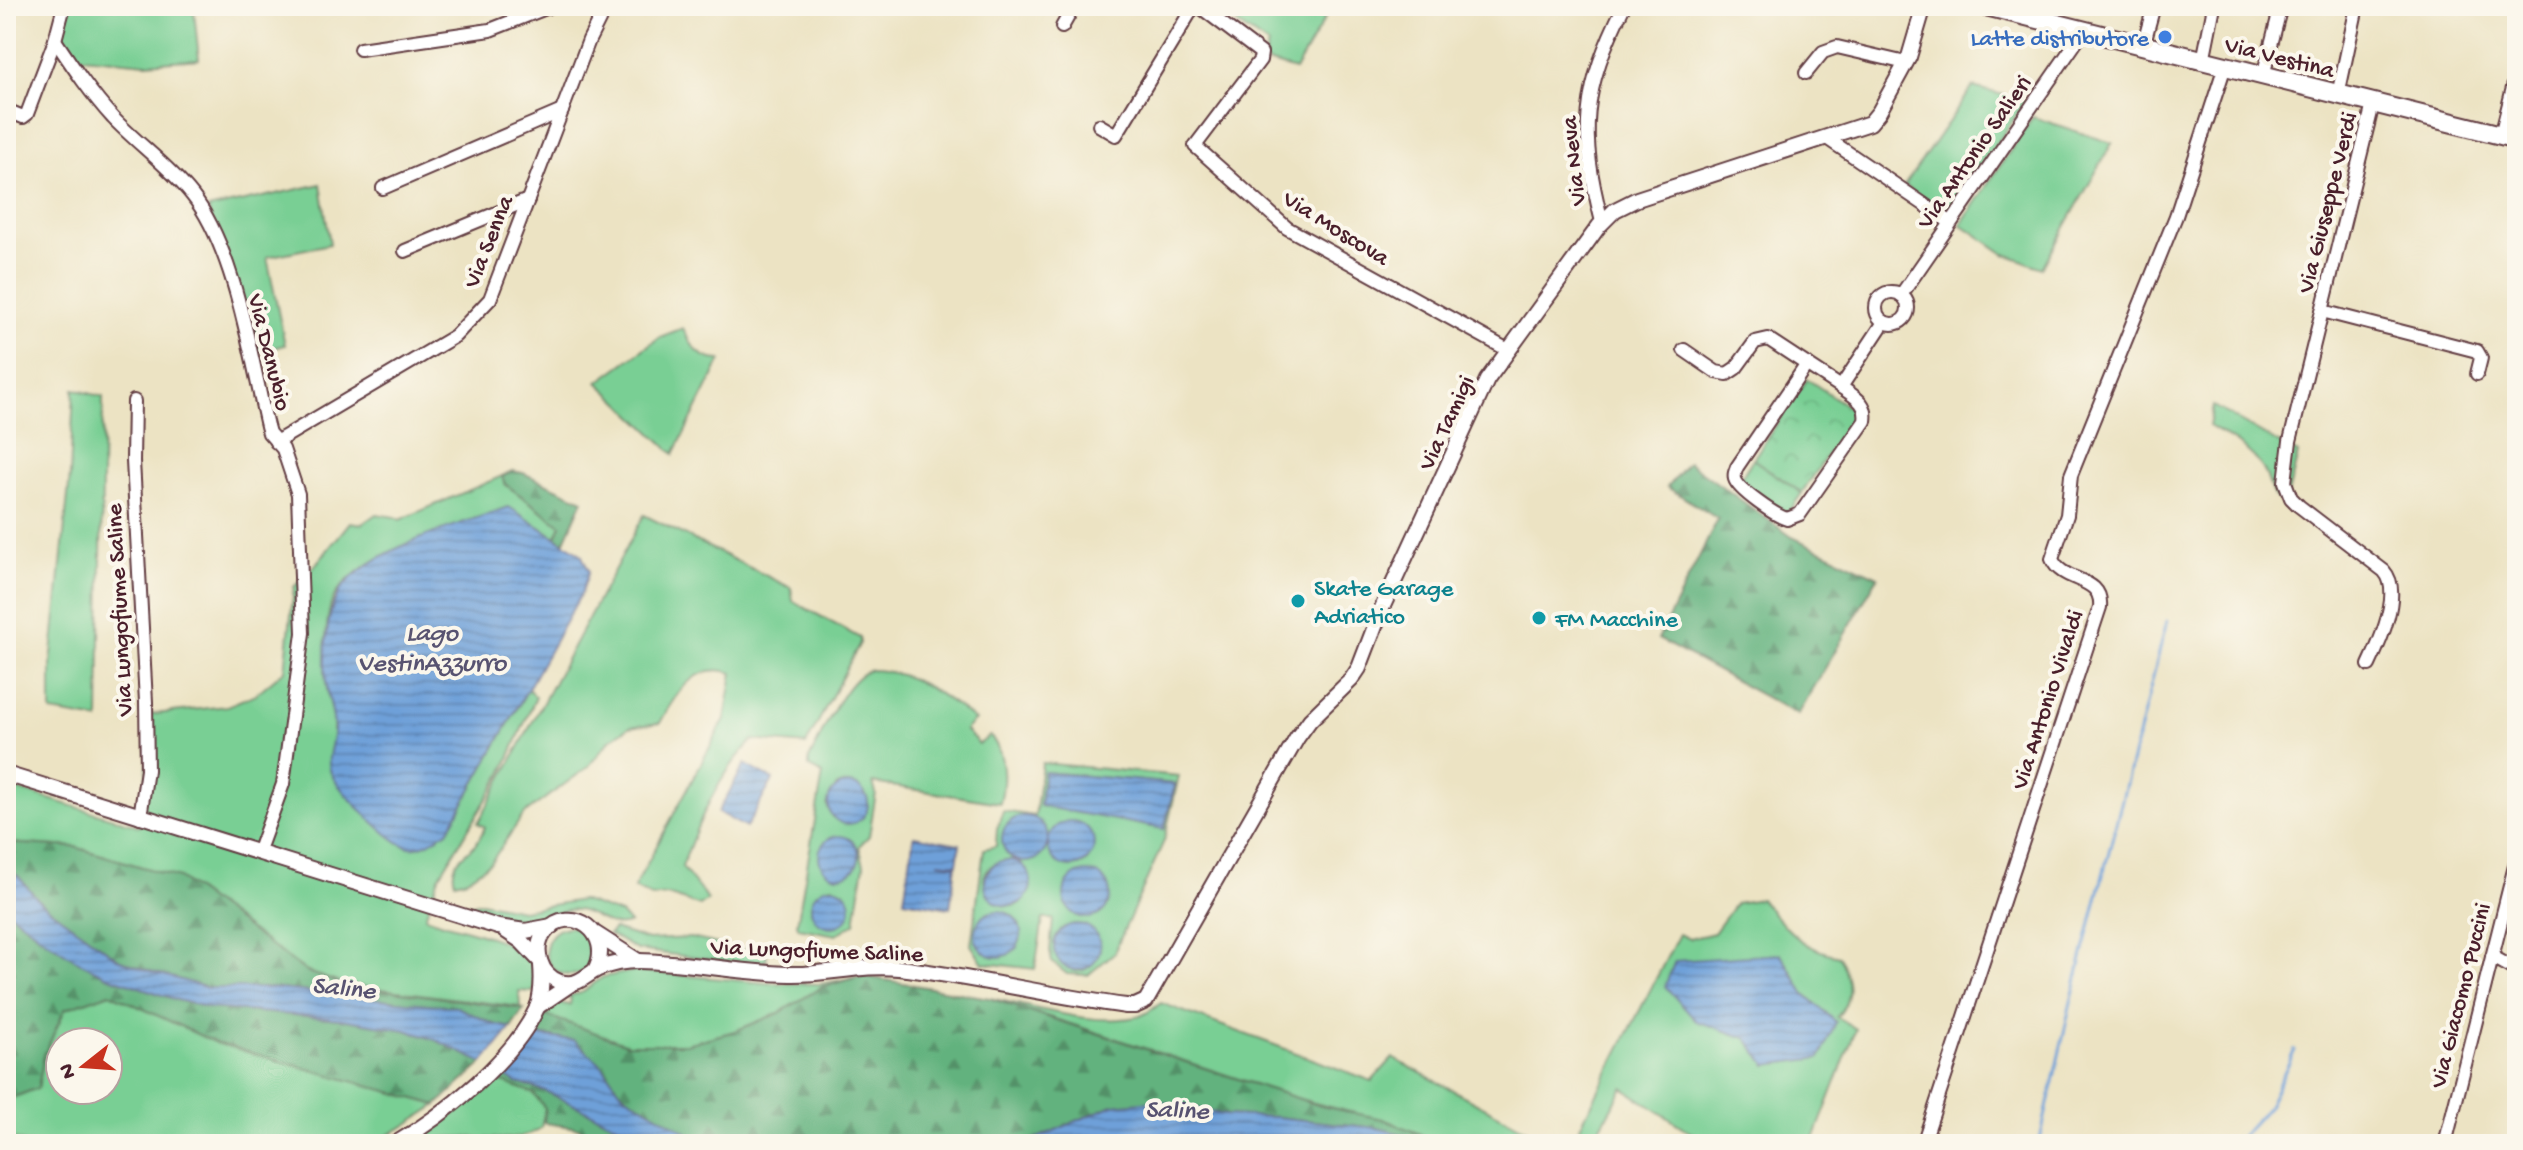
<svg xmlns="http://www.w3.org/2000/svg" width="2523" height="1150" font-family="'Gochi Hand',sans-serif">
	<defs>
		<pattern id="forest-firs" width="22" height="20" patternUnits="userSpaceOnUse" patternTransform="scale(2)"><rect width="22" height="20" fill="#62b27e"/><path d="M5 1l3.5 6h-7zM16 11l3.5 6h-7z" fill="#539067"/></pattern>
		<pattern id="park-crowns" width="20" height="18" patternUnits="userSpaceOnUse" patternTransform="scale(2)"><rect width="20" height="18" fill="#79cf94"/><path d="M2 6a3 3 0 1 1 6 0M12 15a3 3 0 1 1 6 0" fill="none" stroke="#6ab180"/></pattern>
		<pattern id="water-rules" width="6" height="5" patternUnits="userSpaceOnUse" patternTransform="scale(2)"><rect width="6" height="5" fill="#6ea0d9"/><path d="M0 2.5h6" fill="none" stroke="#5c82b0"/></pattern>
	</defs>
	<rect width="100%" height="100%" fill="#fbf7ec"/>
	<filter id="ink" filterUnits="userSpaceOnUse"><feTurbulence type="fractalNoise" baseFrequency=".0125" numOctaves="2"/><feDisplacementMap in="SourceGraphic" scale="16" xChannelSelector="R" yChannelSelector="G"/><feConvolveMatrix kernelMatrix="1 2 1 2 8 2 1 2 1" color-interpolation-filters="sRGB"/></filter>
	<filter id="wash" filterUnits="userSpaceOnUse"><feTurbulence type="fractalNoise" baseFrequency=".006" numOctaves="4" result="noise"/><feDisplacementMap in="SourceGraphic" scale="32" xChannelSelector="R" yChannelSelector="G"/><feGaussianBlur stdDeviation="1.8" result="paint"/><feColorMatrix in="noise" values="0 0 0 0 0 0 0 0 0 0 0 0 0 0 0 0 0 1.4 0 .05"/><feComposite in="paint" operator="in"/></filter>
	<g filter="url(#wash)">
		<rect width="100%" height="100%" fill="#ece3c3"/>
		<g fill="#79cf94" stroke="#627760" stroke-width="2" fill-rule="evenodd">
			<polygon points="70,6 231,6 194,11 199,59 146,63 72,56 62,35"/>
			<polygon points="1247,6 1332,6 1295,70 1264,61 1268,45 1236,23"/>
			<polygon points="1973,87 2026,101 1949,215 1904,186"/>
			<polygon points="2033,117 2112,143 2042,268 2003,253 1961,224"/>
			<polygon points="321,184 330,244 267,257 285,345 252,353 208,209"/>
			<path d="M 683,328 C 691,346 700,360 721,360 L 674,454 L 598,382 L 660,337 Z"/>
			<polygon points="74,389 103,397 99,720 51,712 51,664 70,475"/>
			<path d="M 2213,406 L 2298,454 L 2285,506 C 2268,495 2272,485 2263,469 C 2252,450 2227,437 2209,426 Z"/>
			<polygon points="1753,459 1802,493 1786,516 1738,482"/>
			<path d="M 502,476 L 505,484 L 561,525 L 556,537 L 508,507 C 460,525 363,551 335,595 C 325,611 324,662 326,681 C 327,693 331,705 333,717 C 335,736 329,753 331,772 L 448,831 L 528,689 L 536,697 L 502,774 L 439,877 L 425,917 C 448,926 513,939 527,956 C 535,966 536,980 533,992 L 519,991 L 520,1007 L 342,984 L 307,972 L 179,878 L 75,847 L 6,843 L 6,786 L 139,826 L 147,770 L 146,715 L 227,706 L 256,694 L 285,670 L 294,587 L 313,568 L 350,522 L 362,524 L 376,514 L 395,517 L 400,520 Z"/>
			<path d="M 644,515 L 791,588 L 793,601 L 860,638 L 860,643 L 806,745 L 753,740 C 718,775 698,822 682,867 L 708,900 L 700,906 L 667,895 L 652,897 L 634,888 L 725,719 L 733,673 C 695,660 675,695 660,723 L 629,727 L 610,740 L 588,767 L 524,814 L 491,862 L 467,879 L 455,882 C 449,863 463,856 475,845 C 479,840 482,833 485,827 L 478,823 Z"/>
			<path d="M 870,670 C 910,670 944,696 975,720 L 965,730 L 979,744 L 990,736 C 1006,754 1005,781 1000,803 L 873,783 L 876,793 L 869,836 L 859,846 L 864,865 L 855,923 L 836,935 L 799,928 L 797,924 L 823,774 L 809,767 L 809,759 C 822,735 844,678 870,670 ZM 842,784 C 860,782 871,795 866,813 L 832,817 L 827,805 L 836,787 ZM 832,886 L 844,891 L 820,924 C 803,908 812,892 832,886 Z"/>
			<path d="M 1042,763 L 1179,776 L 1164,841 L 1114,953 L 1088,975 L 1067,974 L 1052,962 L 1050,951 L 1053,919 L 1043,919 L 1035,969 L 983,963 L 971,945 L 984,849 L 996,846 L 997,828 L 1003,811 L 1035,816 ZM 1044,772 L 1175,784 L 1164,829 L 1040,805 ZM 1024,816 C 1062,822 1047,875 1012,858 L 1002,840 L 1006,826 ZM 1064,823 L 1078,823 L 1089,831 C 1093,852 1093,870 1065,866 L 1048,845 L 1052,831 ZM 1007,860 L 1014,861 L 1030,882 C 1022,942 948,871 1007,860 ZM 1086,873 L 1100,877 L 1105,882 L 1080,917 C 1057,906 1061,877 1086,873 ZM 991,912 L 1012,915 L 1020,926 L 1017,947 L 1006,955 L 980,921 ZM 1076,924 C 1094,927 1107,946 1094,962 C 1068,993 1030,932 1076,924 Z"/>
			<path d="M 1760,899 C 1786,927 1800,949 1839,956 C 1850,978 1854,998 1837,1017 L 1856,1029 L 1812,1144 L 1708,1144 L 1623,1088 L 1591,1144 L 1571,1144 L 1679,934 L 1689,939 L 1714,933 L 1736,903 ZM 1781,954 L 1804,993 L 1836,1022 L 1767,1064 L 1746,1038 Z"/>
			<path d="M 581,900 L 621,914 L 630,923 C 611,932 596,913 578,910 C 563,907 550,918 536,921 C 512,926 485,913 463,906 L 481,902 L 522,910 Z"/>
			<circle cx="570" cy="951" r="24"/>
			<polygon points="614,929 648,940 691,938 767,955 766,961 744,964 637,950 609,934"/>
			<polygon points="634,971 766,983 821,984 862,976 822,987 779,1013 735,1031 686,1044 627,1044 547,1016 551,1009 558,1003 570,1005 571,998 562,997 581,993 603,977"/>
			<path d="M 110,993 L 216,1043 L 437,1105 L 405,1126 L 370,1144 L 29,1144 L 6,1137 L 6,1100 L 38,1088 L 44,1055 L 65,1009 ZM 60,1042 L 108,1042 L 108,1090 L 60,1090 Z"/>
			<path d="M 989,998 C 1033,1006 1096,1028 1140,1016 C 1147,1014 1155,1007 1161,1003 L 1372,1081 L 1393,1058 L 1553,1144 L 1436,1144 C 1393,1118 1345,1113 1297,1098 C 1195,1065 1092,1030 989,998 Z"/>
			<path d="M 494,1076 L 533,1093 L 545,1108 L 541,1128 C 511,1148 475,1133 442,1138 C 430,1140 426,1144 412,1144 L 457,1112 Z"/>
		</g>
		<g fill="url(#forest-firs)" stroke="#566854" stroke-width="2">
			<polygon points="1688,462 1792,537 1878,577 1798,715 1658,639 1718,519 1667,487"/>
			<polygon points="512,471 523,473 583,500 564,543 556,537 561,525 505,484 502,476"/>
			<polygon points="6,843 75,847 179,878 307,972 342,984 524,1009 511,1028 493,1024 456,1007 270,988 208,988 150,971 120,960 41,903 18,876 6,868"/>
			<polygon points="6,910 44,939 79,962 107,976 177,1000 210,1008 341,1019 406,1030 436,1040 483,1063 437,1105 216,1043 110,993 65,1009 44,1055 38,1088 6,1100"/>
			<polygon points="862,976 989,998 1321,1106 1383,1119 1420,1134 1436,1144 1422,1144 1405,1135 1377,1128 1276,1117 1223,1115 1184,1105 1113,1105 1024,1144 706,1144 623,1094 600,1063 553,1037 529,1035 542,1014 627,1044 686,1044 735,1031 779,1013 822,987"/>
			<polygon points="499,1073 517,1083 543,1090 656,1144 596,1144 594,1137 578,1128 544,1123 545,1108 533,1093 497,1080 460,1110"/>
		</g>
		<polygon fill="url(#park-crowns)" stroke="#627760" stroke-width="2" points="1807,379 1856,412 1802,493 1753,459"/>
		<g fill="url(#water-rules)" stroke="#5c6082" stroke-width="2">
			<path d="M 509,507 L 581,554 L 589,571 L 581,594 L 448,831 C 436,838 423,849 409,847 C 392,844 338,790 331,773 C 325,759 333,744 334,730 C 334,714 328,698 326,682 C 323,655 326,604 345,584 C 381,545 459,525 509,507 Z"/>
			<polygon points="745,764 773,780 746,828 718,812"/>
			<polygon points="1044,772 1175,784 1164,829 1040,806"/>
			<circle cx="848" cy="804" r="20"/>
			<circle cx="1025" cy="839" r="23"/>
			<circle cx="1071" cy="844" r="23"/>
			<polygon points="914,836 960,844 957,864 938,862 956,865 950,908 904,900"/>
			<circle cx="839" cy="856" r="20"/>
			<circle cx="1008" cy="883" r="23"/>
			<polygon points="6,868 18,876 41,903 120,960 150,971 208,988 270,988 457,1007 493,1024 511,1028 483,1063 436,1040 406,1030 341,1019 210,1008 177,1000 107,976 79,962 44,939 6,910"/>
			<circle cx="1087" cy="895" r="23"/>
			<circle cx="831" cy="907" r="20"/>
			<circle cx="998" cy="934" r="23"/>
			<circle cx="1077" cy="947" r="23"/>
			<polygon points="1781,954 1804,993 1836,1022 1820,1058 1767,1065 1746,1038 1696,1021 1665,986 1675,961"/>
			<polygon points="529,1035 574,1040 600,1063 623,1094 706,1144 656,1144 543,1090 517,1083 499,1073"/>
			<polygon points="1152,1101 1184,1105 1223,1115 1276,1117 1377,1128 1405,1135 1422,1144 1024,1144 1113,1105"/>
		</g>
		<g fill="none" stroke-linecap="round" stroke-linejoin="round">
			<g stroke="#6ea0d9" stroke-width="3">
				<polyline points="2039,1144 2070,1006 2167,621"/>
				<polyline points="2234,1144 2267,1108 2295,1050"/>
			</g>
		</g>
	</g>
	<g filter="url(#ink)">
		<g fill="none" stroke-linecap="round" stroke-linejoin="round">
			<defs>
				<g id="minor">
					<polyline points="1199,6 1261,53 1260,60 1195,146 1287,228 1508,350"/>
					<polyline points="1062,27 1074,6"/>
					<path d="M 55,40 C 73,67 91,94 113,118 C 139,145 169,166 192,195 C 235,249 251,358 267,426 L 269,433 L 283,449 L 298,494 L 303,633 L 283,784 L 258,853"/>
					<polyline points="2143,46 2154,6"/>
					<polyline points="360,49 490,30 551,6"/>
					<polyline points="2203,61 2214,6"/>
					<polyline points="1806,73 1823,52 1837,47 1906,63"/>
					<polyline points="2263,76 2281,6"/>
					<polyline points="2338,95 2356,11"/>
					<polyline points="6,110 23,117 27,114 55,40 64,6"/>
					<polyline points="1099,125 1116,135 1194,6"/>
					<polyline points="2501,135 2517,72"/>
					<polyline points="1828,139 1950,222"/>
					<polyline points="383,188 562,111"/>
					<path d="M 1602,222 C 1579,132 1582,90 1624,6"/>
					<polyline points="405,251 528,200"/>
					<circle cx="1892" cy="308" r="16"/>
					<polyline points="1901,295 2083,32"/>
					<polyline points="2322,311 2477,351 2481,358 2477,374"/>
					<polyline points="1684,350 1716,372 1727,374 1736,368 1755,342 1768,339 1841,387"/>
					<path d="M 1807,364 L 1737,467 C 1735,472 1734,474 1735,479 C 1738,490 1776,516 1787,519 L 1800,514 L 1865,421 C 1868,403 1855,397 1841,387 L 1884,322"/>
					<polyline points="134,401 133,461 146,702 147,770 140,817"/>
					<polyline points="276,442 455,336 490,299 589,40 606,6"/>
					<path d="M 2369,665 C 2380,642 2403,592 2384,571 L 2299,506 L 2291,498 L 2285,482 L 2290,441 L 2373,104"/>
					<polyline points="2492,957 2517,971"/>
					<path d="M 1923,1144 L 2100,607 C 2103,575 2062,584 2052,559 L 2067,515 L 2071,475 L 2176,216 L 2225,66"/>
					<polyline points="2445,1144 2517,858"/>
				</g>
				<g id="tertiary">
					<polyline points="6,774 498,927 525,931 552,926"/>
					<polyline points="506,931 521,941 540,961"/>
					<polyline points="596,934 638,961"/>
					<path d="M 595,970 C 615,934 570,901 545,932 C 532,949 540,975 560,982 C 578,987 584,976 598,969 C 610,964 626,961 639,961 C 690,962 740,973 790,974 C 827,975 862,964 899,968 C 975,977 1050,996 1126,1006 L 1135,1006 L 1146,1001 L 1297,738 L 1310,720 L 1351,680 L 1359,668 L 1382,608 L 1487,380 L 1599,226 L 1615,210 L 1637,199 L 1870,123 L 1879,112 L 1909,57 L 1924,6"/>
					<polyline points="537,1007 571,984"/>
					<path d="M 395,1144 C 443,1116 513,1060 537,1008 C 542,995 542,978 541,965"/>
				</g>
				<polyline id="primary" points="1986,6 2517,139"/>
			</defs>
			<use href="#minor" stroke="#623c42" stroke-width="16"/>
			<use href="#tertiary" stroke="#623c42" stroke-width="18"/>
			<use href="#primary" stroke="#623c42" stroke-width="22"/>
			<use href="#minor" stroke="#fff" stroke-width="12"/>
			<use href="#tertiary" stroke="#fff" stroke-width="14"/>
			<use href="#primary" stroke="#fff" stroke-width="18"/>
		</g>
	</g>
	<circle fill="#3f7fe0" stroke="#fbf7ec" stroke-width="3" cx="2165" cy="37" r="8"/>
	<g fill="#0f9aa8" stroke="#fbf7ec" stroke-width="3">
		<circle cx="1298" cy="601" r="8"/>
		<circle cx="1539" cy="618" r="8"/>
	</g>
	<g text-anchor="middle" stroke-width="8" stroke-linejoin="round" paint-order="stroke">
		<g font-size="24" fill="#366cbe" stroke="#fbf7ec" text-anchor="end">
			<text x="2149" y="45">Latte distributore</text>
		</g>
		<g font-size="24" fill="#4a1f2b" stroke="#fbf7ec">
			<text transform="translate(2280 56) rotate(14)" y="8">Via Vestina</text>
			<text transform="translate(1973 151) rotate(-55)" y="8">Via Antonio Salieri</text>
			<text transform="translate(1572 161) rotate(-96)" y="8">Via Neva</text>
			<text transform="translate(2326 202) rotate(-76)" y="8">Via Giuseppe Verdi</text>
			<text transform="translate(1337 227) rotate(32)" y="8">Via Moscova</text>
			<text transform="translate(487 241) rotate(-68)" y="8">Via Senna</text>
			<text transform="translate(271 352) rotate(76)" y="8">Via Danubio</text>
			<text transform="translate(1445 422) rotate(-65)" y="8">Via Tamigi</text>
			<text transform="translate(118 610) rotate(-93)" y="8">Via Lungofiume Saline</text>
			<text transform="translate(2046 699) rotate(-72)" y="8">Via Antonio Vivaldi</text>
			<text transform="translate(817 949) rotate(2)" y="8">Via Lungofiume Saline</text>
			<text transform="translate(2459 995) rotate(-76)" y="8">Via Giacomo Puccini</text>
		</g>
		<g font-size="24" fill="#0d838f" stroke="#fbf7ec" text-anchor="start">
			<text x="1314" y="595">Skate Garage<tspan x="1314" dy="28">Adriatico</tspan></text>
			<text x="1555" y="626">FM Macchine</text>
		</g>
		<g font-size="26" font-style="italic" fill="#585371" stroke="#fbf7ec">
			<text x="432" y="640">Lago<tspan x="432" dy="30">VestinAzzurro</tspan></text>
			<text transform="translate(344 986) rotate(6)" y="9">Saline</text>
			<text transform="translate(1177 1108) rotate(2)" y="9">Saline</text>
		</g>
	</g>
	<rect width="2523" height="1150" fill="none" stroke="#fbf7ec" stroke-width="32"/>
	<g transform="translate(84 1066) rotate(253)"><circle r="38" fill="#fbf7ec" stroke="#b4a19f" stroke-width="2"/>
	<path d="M0-6L14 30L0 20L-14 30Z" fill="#c8321e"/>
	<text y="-12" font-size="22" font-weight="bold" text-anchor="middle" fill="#4a1f2b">N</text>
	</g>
</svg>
